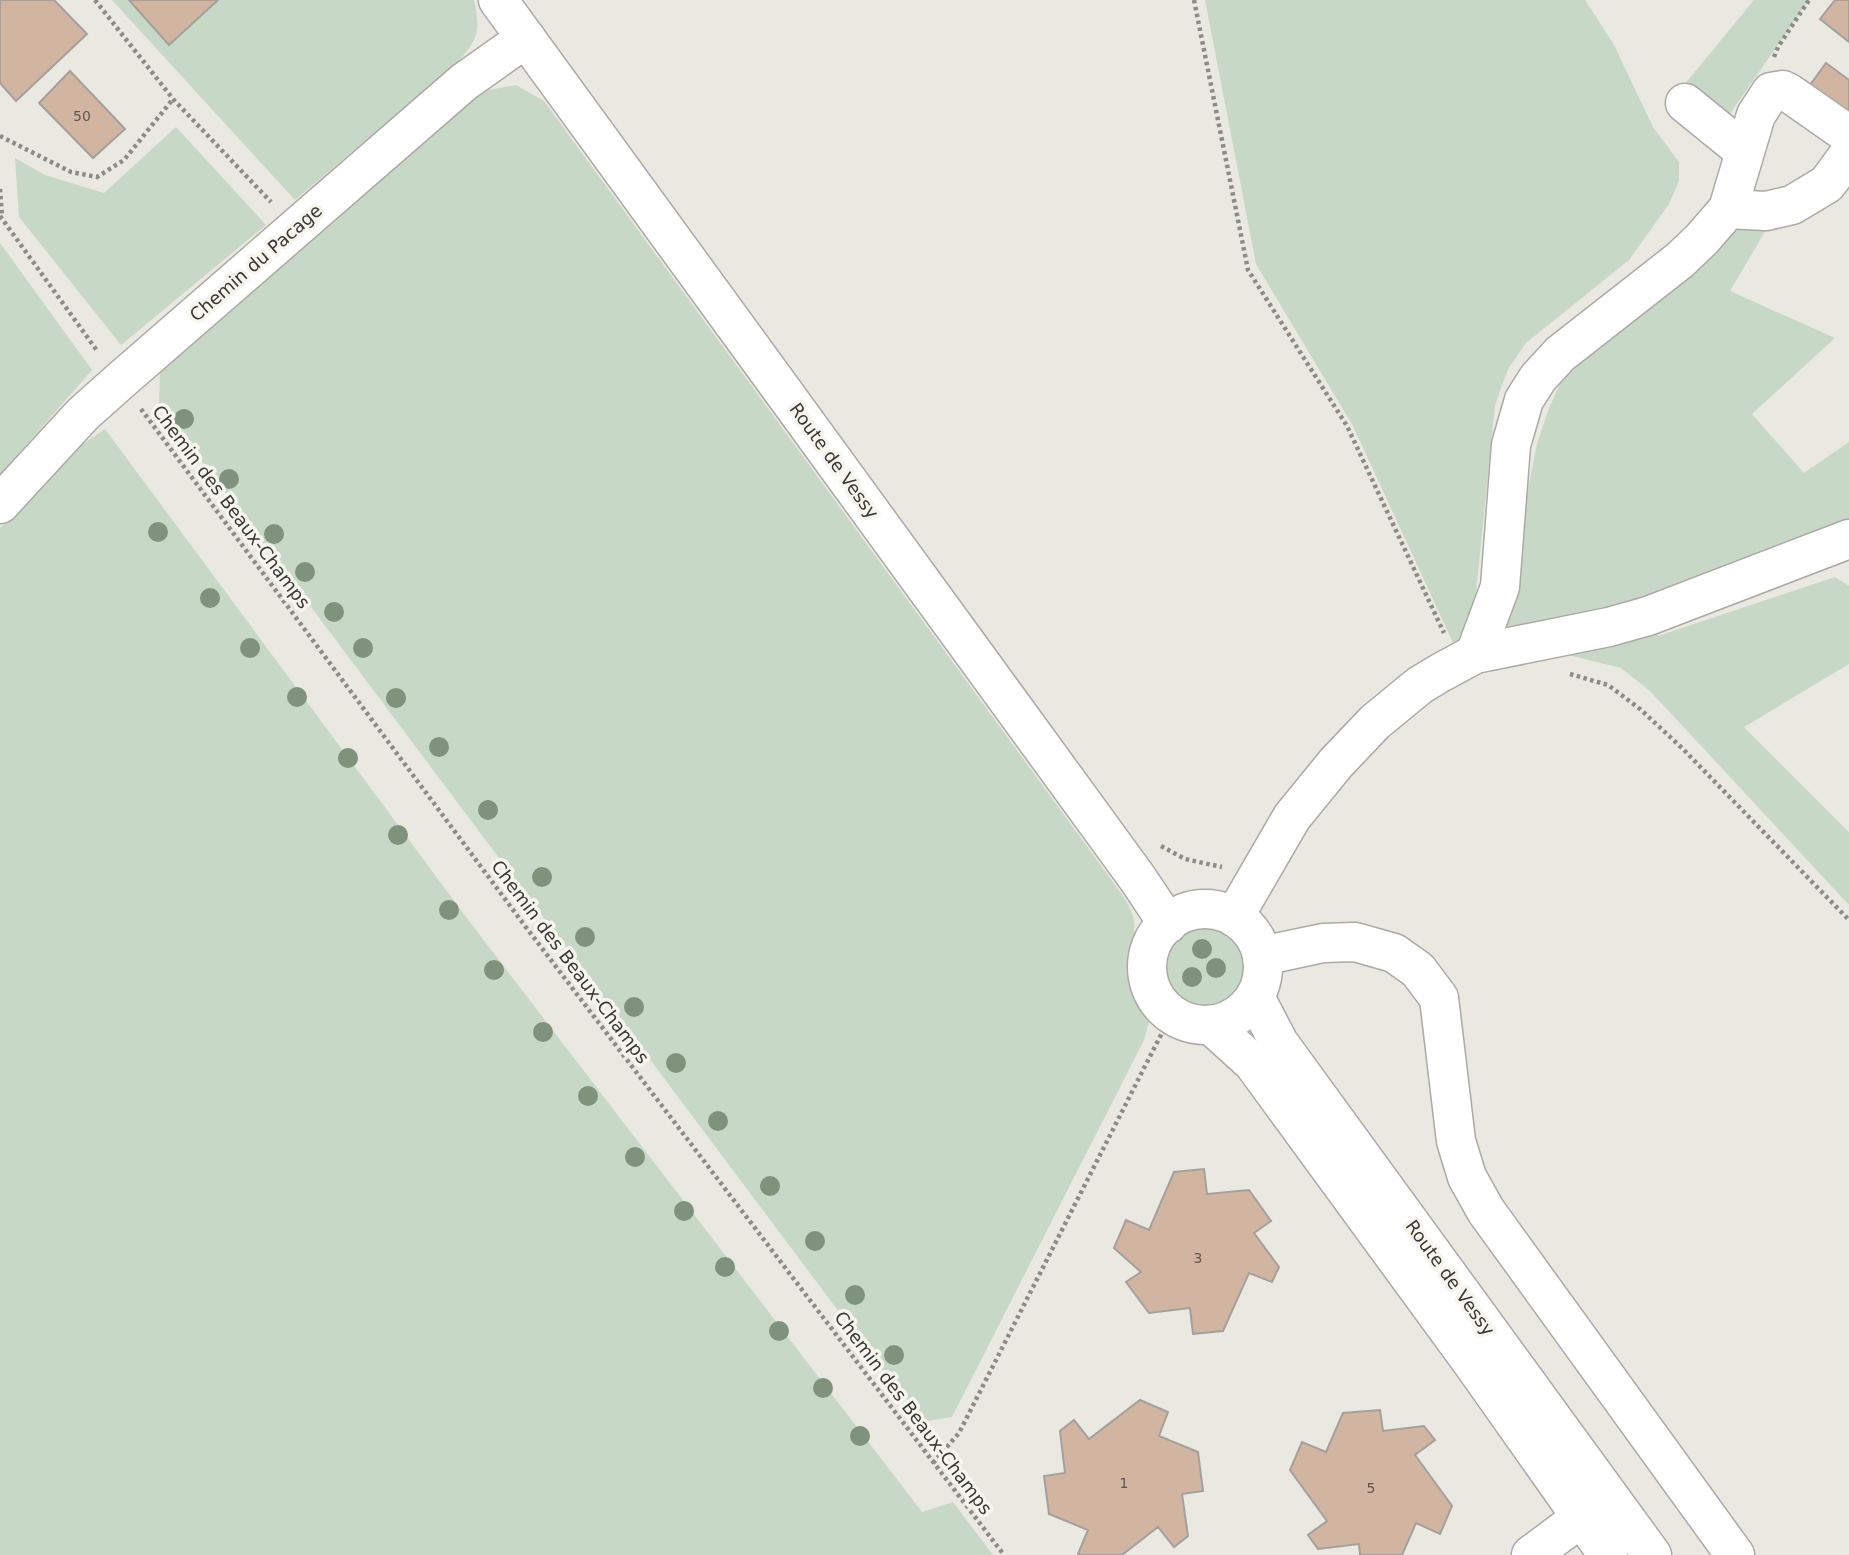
<svg xmlns="http://www.w3.org/2000/svg" width="1849" height="1555" font-family="'DejaVu Sans',sans-serif">
	<rect width="100%" height="100%" fill="#e9e8e1"/>
	<g fill="#c7d9c6">
		<path d="M 112,0 L 474,0 C 481,32 478,39 456,64 L 295,200 Z"/>
		<polygon points="1205,0 1585,0 1613,43 1653,127 1679,162 1679,181 1669,204 1629,260 1526,343 1508,369 1495,405 1476,593 1505,603 1537,444 1549,408 1560,384 1588,353 1726,230 1766,230 1730,291 1835,338 1752,414 1804,473 1849,442 1849,527 1658,600 1658,636 1835,577 1849,586 1849,664 1744,727 1849,832 1849,905 1650,691 1621,668 1552,651 1496,622 1455,647 1353,426 1256,264"/>
		<polygon points="1754,0 1809,0 1725,121 1684,85"/>
		<path d="M 516,85 L 544,101 L 1126,900 C 1129,907 1133,914 1134,921 C 1137,947 1120,971 1133,998 C 1137,1006 1144,1013 1149,1021 L 1144,1040 L 952,1417 L 927,1421 L 896,1388 L 159,404 L 160,373 L 188,344 L 483,91 Z"/>
		<polygon points="176,127 266,225 121,345 19,217 15,158 45,175 104,193"/>
		<polygon points="0,243 92,370 0,475"/>
		<polygon points="105,429 469,921 922,1512 953,1502 993,1555 0,1555 0,528 61,459"/>
		<circle cx="1204" cy="968" r="40"/>
	</g>
	<g fill="#d1b5a0" stroke="#a5a09c" stroke-width="2">
		<polygon points="0,0 54,0 87,34 16,101 0,83"/>
		<polygon points="129,0 218,0 169,45"/>
		<polygon points="1835,0 1849,0 1849,42 1820,19"/>
		<polygon points="1826,63 1849,80 1849,114 1810,85"/>
		<polygon points="70,71 125,129 93,158 39,103"/>
		<polygon points="1204,1169 1207,1194 1249,1190 1271,1221 1254,1233 1279,1267 1272,1282 1249,1273 1223,1331 1193,1334 1190,1308 1149,1313 1126,1282 1141,1272 1114,1248 1126,1220 1149,1230 1174,1172"/>
		<polygon points="1140,1400 1168,1412 1159,1436 1198,1452 1203,1491 1182,1494 1188,1536 1174,1547 1158,1527 1122,1555 1081,1555 1078,1554 1088,1530 1049,1514 1044,1476 1065,1473 1060,1431 1074,1420 1089,1439"/>
		<polygon points="1380,1410 1383,1431 1424,1426 1435,1440 1415,1455 1452,1506 1440,1534 1416,1523 1402,1555 1360,1555 1359,1544 1318,1549 1308,1535 1327,1521 1290,1470 1302,1442 1326,1452 1343,1413"/>
	</g>
	<g fill="none" stroke-linecap="round" stroke-linejoin="round">
		<defs>
			<g id="minor">
				<polyline points="498,0 1138,879 1168,924"/>
				<polyline points="1685,103 1744,151"/>
				<polyline points="1728,209 1766,211 1792,205 1827,184 1849,154"/>
				<polyline points="0,504 83,414 120,381 464,82 526,38"/>
				<polyline points="1475,654 1500,587 1511,445 1524,400 1538,378 1560,354 1680,260 1702,239 1728,209 1756,115 1771,92 1783,90 1789,93 1849,135"/>
				<circle cx="1205" cy="967" r="58"/>
				<polyline points="1234,917 1292,817 1336,763 1375,722 1420,685 1440,673 1475,654 1609,627 1648,616 1849,539"/>
				<polyline points="1262,956 1323,943 1355,942 1394,953 1418,970 1439,998 1456,1141 1467,1177 1486,1211 1735,1555"/>
				<polyline points="1255,997 1279,1043 1652,1555"/>
				<polyline points="1211,1025 1253,1063 1473,1364 1608,1555"/>
				<polyline points="1531,1555 1602,1502"/>
			</g>
		</defs>
		<use href="#minor" stroke="#abaaa4" stroke-width="41"/>
		<g stroke="#8c8b87" stroke-width="4.5" stroke-dasharray="3.5 3.5" stroke-linecap="butt">
			<polyline points="95,0 173,99 271,202"/>
			<polyline points="1194,0 1248,270 1347,426 1444,633"/>
			<polyline points="1774,57 1778,47 1809,0"/>
			<polyline points="0,136 71,172 97,177 124,160 173,99"/>
			<polyline points="0,189 2,217"/>
			<polyline points="0,216 98,352"/>
			<polyline points="141,409 525,926 1004,1555"/>
			<polyline points="1570,674 1608,685 1640,709 1682,748 1849,920"/>
			<polyline points="1161,846 1185,859 1222,867"/>
			<polyline points="933,1463 959,1433 1171,1015"/>
		</g>
		<use href="#minor" stroke="#fff" stroke-width="38"/>
	</g>
	<g fill="#7f937c">
		<circle cx="184" cy="419" r="10"/>
		<circle cx="229" cy="479" r="10"/>
		<circle cx="158" cy="532" r="10"/>
		<circle cx="274" cy="534" r="10"/>
		<circle cx="305" cy="572" r="10"/>
		<circle cx="210" cy="598" r="10"/>
		<circle cx="334" cy="612" r="10"/>
		<circle cx="250" cy="648" r="10"/>
		<circle cx="363" cy="648" r="10"/>
		<circle cx="297" cy="697" r="10"/>
		<circle cx="396" cy="698" r="10"/>
		<circle cx="439" cy="747" r="10"/>
		<circle cx="348" cy="758" r="10"/>
		<circle cx="488" cy="810" r="10"/>
		<circle cx="398" cy="835" r="10"/>
		<circle cx="542" cy="877" r="10"/>
		<circle cx="449" cy="910" r="10"/>
		<circle cx="585" cy="937" r="10"/>
		<circle cx="1202" cy="949" r="10"/>
		<circle cx="1216" cy="968" r="10"/>
		<circle cx="494" cy="970" r="10"/>
		<circle cx="1192" cy="977" r="10"/>
		<circle cx="634" cy="1007" r="10"/>
		<circle cx="543" cy="1032" r="10"/>
		<circle cx="676" cy="1063" r="10"/>
		<circle cx="588" cy="1096" r="10"/>
		<circle cx="718" cy="1121" r="10"/>
		<circle cx="635" cy="1157" r="10"/>
		<circle cx="770" cy="1186" r="10"/>
		<circle cx="684" cy="1211" r="10"/>
		<circle cx="815" cy="1241" r="10"/>
		<circle cx="725" cy="1267" r="10"/>
		<circle cx="855" cy="1295" r="10"/>
		<circle cx="779" cy="1331" r="10"/>
		<circle cx="894" cy="1355" r="10"/>
		<circle cx="823" cy="1388" r="10"/>
		<circle cx="860" cy="1436" r="10"/>
	</g>
	<g text-anchor="middle" stroke-width="7" stroke-linejoin="round" paint-order="stroke">
		<g font-size="14" fill="#5f5750">
			<text x="82" y="121">50</text>
			<text x="1198" y="1263">3</text>
			<text x="1124" y="1488">1</text>
			<text x="1371" y="1493">5</text>
		</g>
		<g font-size="18" fill="#393836" stroke="#f6f5ee">
			<text transform="translate(256 263) rotate(-41)" y="6">Chemin du Pacage</text>
			<text transform="translate(834 461) rotate(54)" y="6">Route de Vessy</text>
			<text transform="translate(231 507) rotate(53)" y="6">Chemin des Beaux-Champs</text>
			<text transform="translate(570 962) rotate(53)" y="6">Chemin des Beaux-Champs</text>
			<text transform="translate(1450 1278) rotate(54)" y="6">Route de Vessy</text>
			<text transform="translate(913 1413) rotate(53)" y="6">Chemin des Beaux-Champs</text>
		</g>
	</g>
</svg>
